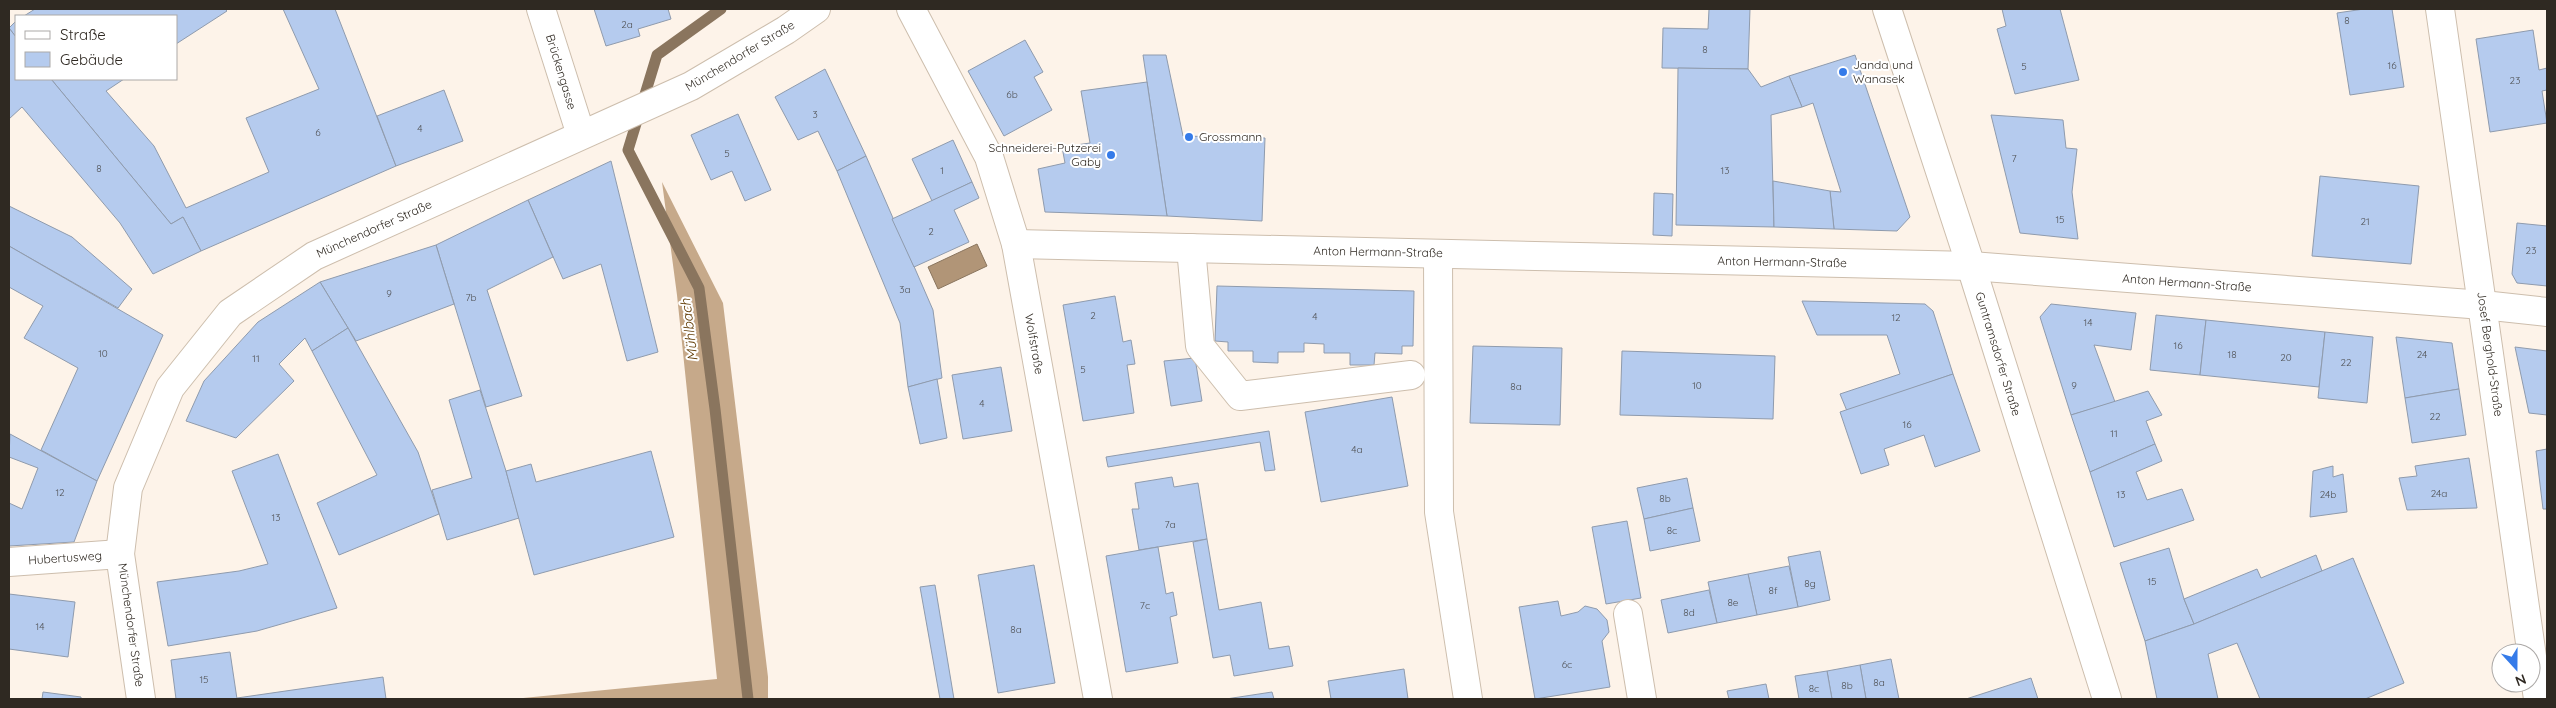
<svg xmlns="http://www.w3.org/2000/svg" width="2556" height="708" font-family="Quicksand,sans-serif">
	<rect width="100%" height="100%" fill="#fdf3e9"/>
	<polygon fill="#c6a98a" points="662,182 723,303 768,677 768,699 513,699 717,679 677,295"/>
	<polygon fill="#b19577" stroke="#8a755e" points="977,244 987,266 938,289 928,267"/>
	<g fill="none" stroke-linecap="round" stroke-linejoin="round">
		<polyline stroke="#8a755e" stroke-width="11" points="721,9 657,55 628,150 699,288 715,409 748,699"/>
	</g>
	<g fill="#b5cbee" stroke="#8f9bad">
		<polygon points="35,9 225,9 227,11 176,44 176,16 24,16"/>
		<polygon points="283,9 335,9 396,166 201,251 183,217 171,224 51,79 124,79 106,91 154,146 186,208 269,172 246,118 319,89"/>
		<polygon points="594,9 668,9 671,19 638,29 640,36 606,46"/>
		<polygon points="1709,9 1750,9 1748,69 1662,68 1663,28 1708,29"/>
		<polygon points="2002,9 2060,9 2079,80 2015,94 1997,29 2006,26"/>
		<polygon points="2364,9 2392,9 2404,87 2350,95 2337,13"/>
		<polygon points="16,21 16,37 9,28"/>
		<polygon points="9,28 16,37 16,79 51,79 171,224 183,217 201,251 153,274 120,223 22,107 9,119"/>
		<polygon points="2533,30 2539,70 2547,68 2547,90 2542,91 2547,123 2490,132 2476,39"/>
		<polygon points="1025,40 1043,72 1034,77 1052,110 1004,136 968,71"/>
		<polygon points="1143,55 1166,55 1183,136 1265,138 1262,221 1167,216"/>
		<polygon points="1855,55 1910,217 1897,231 1834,229 1830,191 1841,192 1813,103 1802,107 1789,76"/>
		<polygon points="1678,68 1748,69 1761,87 1789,76 1802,107 1771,115 1774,227 1676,225"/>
		<polygon points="825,69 866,156 837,171 818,131 798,140 775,97"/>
		<polygon points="1147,82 1167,216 1045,212 1038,169 1065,163 1062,147 1090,143 1081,91"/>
		<polygon points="444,90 463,141 396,166 377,116"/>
		<polygon points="738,114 771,190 745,201 732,171 711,180 691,135"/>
		<polygon points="1991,115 2063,120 2066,148 2077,149 2072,192 2078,239 2020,233"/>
		<polygon points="953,140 972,182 932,201 912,159"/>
		<polygon points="866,156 933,310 942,378 908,387 900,323 837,171"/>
		<polygon points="611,161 658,352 627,361 601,264 563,279 528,200"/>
		<polygon points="2320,176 2419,186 2411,264 2312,256"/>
		<polygon points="1773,181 1830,191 1834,229 1774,227"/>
		<polygon points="972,182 979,198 954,210 969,242 914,267 892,219"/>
		<polygon points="1654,193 1673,194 1672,236 1653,235"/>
		<polygon points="528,200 553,257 487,290 522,396 486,407 436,245"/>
		<polygon points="9,206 72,237 132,289 118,308 9,246"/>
		<polygon points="2517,223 2547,226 2547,286 2517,283 2512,274"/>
		<polygon points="436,245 454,304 356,341 320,282"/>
		<polygon points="9,246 163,335 97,481 41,450 78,368 24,338 43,306 9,287"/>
		<polygon points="320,282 348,328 312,351 305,338 279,364 294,381 236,438 186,421 204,381 258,322"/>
		<polygon points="1217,286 1414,291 1413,346 1402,346 1402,354 1375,353 1374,365 1350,365 1350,353 1324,353 1324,344 1304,343 1304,352 1278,352 1278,363 1253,362 1253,351 1228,351 1228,342 1215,341"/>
		<polygon points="1115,296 1123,342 1131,340 1135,364 1127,365 1134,413 1083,421 1063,305"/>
		<polygon points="1802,301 1925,304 1933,311 1953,374 1847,411 1840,394 1900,374 1887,335 1817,335"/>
		<polygon points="2051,304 2136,313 2131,350 2094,345 2115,402 2071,415 2040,317"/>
		<polygon points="2156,315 2206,320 2200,375 2150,370"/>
		<polygon points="2206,320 2325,332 2319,387 2200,375"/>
		<polygon points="348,328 418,452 439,514 339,555 317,503 377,475 312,351"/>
		<polygon points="2325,332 2373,337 2367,403 2318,398"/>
		<polygon points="2396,337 2452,343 2459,389 2405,398"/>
		<polygon points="1473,346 1562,348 1560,425 1470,423"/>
		<polygon points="2515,347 2547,351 2547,415 2529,413"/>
		<polygon points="1622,351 1775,356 1773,419 1620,415"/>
		<polygon points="1195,358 1202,401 1171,406 1164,361"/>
		<polygon points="1001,367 1012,431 963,439 952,375"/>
		<polygon points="1953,374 1980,451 1935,467 1924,435 1884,449 1889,465 1861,474 1840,412"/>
		<polygon points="937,379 947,438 920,444 908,387"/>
		<polygon points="2459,389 2466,435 2412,443 2405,398"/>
		<polygon points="480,390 506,471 519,518 447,540 432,490 472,478 449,400"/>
		<polygon points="2148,391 2162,415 2146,421 2155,444 2090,472 2071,415"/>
		<polygon points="1392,397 1408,486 1321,502 1305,412"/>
		<polygon points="1269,431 1275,470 1265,471 1260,442 1108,467 1106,457"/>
		<polygon points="10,434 97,481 74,542 9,546 9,503 22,509 38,468 9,457"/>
		<polygon points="2155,444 2162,461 2136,472 2147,500 2182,489 2194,520 2114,547 2090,472"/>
		<polygon points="2547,449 2547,509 2543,509 2536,451"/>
		<polygon points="651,451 674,537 534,575 506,471 531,464 536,482"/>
		<polygon points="278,454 337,608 257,631 168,646 157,582 239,571 268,564 232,471"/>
		<polygon points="2469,458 2477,508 2407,510 2399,478 2417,476 2415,466"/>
		<polygon points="2333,466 2333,477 2343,474 2347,512 2310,517 2313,471"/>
		<polygon points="1172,477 1174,487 1198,483 1207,539 1139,550 1132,509 1139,509 1135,483"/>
		<polygon points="1687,478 1693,508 1644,519 1637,488"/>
		<polygon points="1693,508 1700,541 1650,551 1644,519"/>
		<polygon points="1627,521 1641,598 1606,604 1592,527"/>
		<polygon points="1207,539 1219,610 1261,602 1269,649 1289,646 1293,666 1234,676 1230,655 1213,658 1193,542"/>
		<polygon points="1158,547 1166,594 1173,592 1177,615 1170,617 1178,663 1126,672 1106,556"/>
		<polygon points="2169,548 2184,599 2194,624 2145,641 2120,563"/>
		<polygon points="1820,551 1830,600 1798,607 1788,557"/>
		<polygon points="2316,555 2322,571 2194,624 2184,599 2257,569 2261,578"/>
		<polygon points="2353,558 2404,683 2365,699 2260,699 2237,643 2208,654 2218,699 2157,699 2145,641 2194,624"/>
		<polygon points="1034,565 1055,683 998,693 978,575"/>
		<polygon points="1789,566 1798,607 1757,615 1748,574"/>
		<polygon points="1748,574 1757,615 1717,623 1708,582"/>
		<polygon points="935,585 954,699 940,699 920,587"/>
		<polygon points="1709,590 1717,623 1668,633 1661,600"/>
		<polygon points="9,594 75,602 68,657 9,649"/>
		<polygon points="1558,601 1561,616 1578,612 1585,606 1597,609 1607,620 1609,632 1602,641 1610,687 1535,699 1519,607"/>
		<polygon points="230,652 237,699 176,699 171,660"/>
		<polygon points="1891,659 1899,699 1866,699 1860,665"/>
		<polygon points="1860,665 1866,699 1832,699 1827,671"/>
		<polygon points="1404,669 1408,699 1331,699 1328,681"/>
		<polygon points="1827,671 1832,699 1799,699 1795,676"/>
		<polygon points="383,677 386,699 237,699 237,698"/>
		<polygon points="2031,678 2038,699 1966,699"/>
		<polygon points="1766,684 1769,699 1729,699 1727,691"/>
		<polygon points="43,692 81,697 81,699 42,699"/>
		<polygon points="1272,692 1274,699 1226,699"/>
	</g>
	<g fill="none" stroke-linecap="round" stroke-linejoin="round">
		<defs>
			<g id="minor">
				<polyline points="541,9 581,135"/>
				<polyline points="911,9 989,157 1016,244 1098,699"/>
				<polyline points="1887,9 1971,266 2107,699"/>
				<polyline points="2440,9 2538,699"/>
				<polyline points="1016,244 1971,266 2483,305 2547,312"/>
				<polyline points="1191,248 1200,346 1240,396 1411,375"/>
				<polyline points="1438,254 1439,512 1468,699"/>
				<polyline points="9,562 120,554"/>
				<polyline points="1628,614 1642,699"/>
				<polyline points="141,699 120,554 128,488 170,388 230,313 314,256 691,86 786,30 816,9"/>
			</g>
		</defs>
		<use href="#minor" stroke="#cdbead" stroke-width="30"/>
		<use href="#minor" stroke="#fff" stroke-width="28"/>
	</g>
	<g fill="#357be9" stroke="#fff" stroke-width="2">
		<circle cx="1843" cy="72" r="5"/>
		<circle cx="1189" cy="137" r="5"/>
		<circle cx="1111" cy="155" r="5"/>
	</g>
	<g text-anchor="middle" stroke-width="4" stroke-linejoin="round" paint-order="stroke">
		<g font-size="10" fill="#505255">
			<text x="2347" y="24">8</text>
			<text x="627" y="28">2a</text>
			<text x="1705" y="53">8</text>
			<text x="2392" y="69">16</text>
			<text x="2024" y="70">5</text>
			<text x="2515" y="84">23</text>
			<text x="1012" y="98">6b</text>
			<text x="815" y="118">3</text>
			<text x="420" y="132">4</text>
			<text x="318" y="136">6</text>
			<text x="727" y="157">5</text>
			<text x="2014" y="162">7</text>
			<text x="99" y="172">8</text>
			<text x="942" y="174">1</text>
			<text x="1725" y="174">13</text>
			<text x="2060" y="223">15</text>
			<text x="2365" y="225">21</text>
			<text x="931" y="235">2</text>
			<text x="2531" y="254">23</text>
			<text x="905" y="293">3a</text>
			<text x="389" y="297">9</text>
			<text x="471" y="301">7b</text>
			<text x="1093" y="319">2</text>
			<text x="1315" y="320">4</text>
			<text x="1896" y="321">12</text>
			<text x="2088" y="326">14</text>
			<text x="2178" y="349">16</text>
			<text x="103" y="357">10</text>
			<text x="2232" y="358">18</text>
			<text x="2422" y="358">24</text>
			<text x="2286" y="361">20</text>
			<text x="256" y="362">11</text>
			<text x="2346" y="366">22</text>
			<text x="1083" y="373">5</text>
			<text x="1697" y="389">10</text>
			<text x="2074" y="389">9</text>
			<text x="1516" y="390">8a</text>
			<text x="982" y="407">4</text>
			<text x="2435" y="420">22</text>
			<text x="1907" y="428">16</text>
			<text x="2114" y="437">11</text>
			<text x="1357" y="453">4a</text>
			<text x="60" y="496">12</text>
			<text x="2439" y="497">24a</text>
			<text x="2121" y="498">13</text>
			<text x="2328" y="498">24b</text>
			<text x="1665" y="502">8b</text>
			<text x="276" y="521">13</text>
			<text x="1170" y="528">7a</text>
			<text x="1672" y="534">8c</text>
			<text x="2152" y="585">15</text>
			<text x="1810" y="587">8g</text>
			<text x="1773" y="594">8f</text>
			<text x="1733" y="606">8e</text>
			<text x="1145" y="609">7c</text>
			<text x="1689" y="616">8d</text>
			<text x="40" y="630">14</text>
			<text x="1016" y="633">8a</text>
			<text x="1567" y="668">6c</text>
			<text x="204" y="683">15</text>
			<text x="1879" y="686">8a</text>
			<text x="1847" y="689">8b</text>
			<text x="1814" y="692">8c</text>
		</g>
		<g font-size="12" fill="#2f2922" stroke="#fff">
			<text transform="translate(740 56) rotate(-31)" y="4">Münchendorfer Straße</text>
			<text transform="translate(561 72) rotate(73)" y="4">Brückengasse</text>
			<text transform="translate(374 229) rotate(-24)" y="4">Münchendorfer Straße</text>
			<text transform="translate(1378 252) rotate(1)" y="4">Anton Hermann-Straße</text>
			<text transform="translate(1782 262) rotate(1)" y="4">Anton Hermann-Straße</text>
			<text transform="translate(2187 283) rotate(4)" y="4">Anton Hermann-Straße</text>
			<text transform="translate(1034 344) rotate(80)" y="4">Wolfstraße</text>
			<text transform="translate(1998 354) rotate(73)" y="4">Guntramsdorfer Straße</text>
			<text transform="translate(2490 354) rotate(82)" y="4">Josef Berghold-Straße</text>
			<text transform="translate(65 558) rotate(-4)" y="4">Hubertusweg</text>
			<text transform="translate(131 625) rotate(82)" y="4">Münchendorfer Straße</text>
		</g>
		<g font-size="12" fill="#2f2922" stroke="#fff" text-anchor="start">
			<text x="1853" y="69">Janda und<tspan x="1853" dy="14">Wanasek</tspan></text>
			<text x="1199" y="141">Grossmann</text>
			<text x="1101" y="152" text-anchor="end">Schneiderei-Putzerei<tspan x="1101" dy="14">Gaby</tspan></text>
		</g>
		<g font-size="14" font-style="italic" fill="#5f3900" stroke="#fff">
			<text transform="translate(689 330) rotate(-97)" y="5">Mühlbach</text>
		</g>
	</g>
	<rect width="2556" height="708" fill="none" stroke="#2f2922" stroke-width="20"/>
	<rect x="15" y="15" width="162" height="65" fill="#ffffff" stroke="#aca9a7"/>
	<rect x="25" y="31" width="25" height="8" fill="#ffffff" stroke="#aca9a7"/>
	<text x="60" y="40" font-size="15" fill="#2f2922">Straße</text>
	<rect x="25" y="52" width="25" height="15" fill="#b5cbee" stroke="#aca9a7"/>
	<text x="60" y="65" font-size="15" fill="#2f2922">Gebäude</text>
	<g transform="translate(2516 668) rotate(159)"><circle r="24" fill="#ffffff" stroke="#aca9a7"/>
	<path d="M0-4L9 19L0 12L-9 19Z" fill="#357be9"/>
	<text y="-8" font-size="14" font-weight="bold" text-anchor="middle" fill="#2f2922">N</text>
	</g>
</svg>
